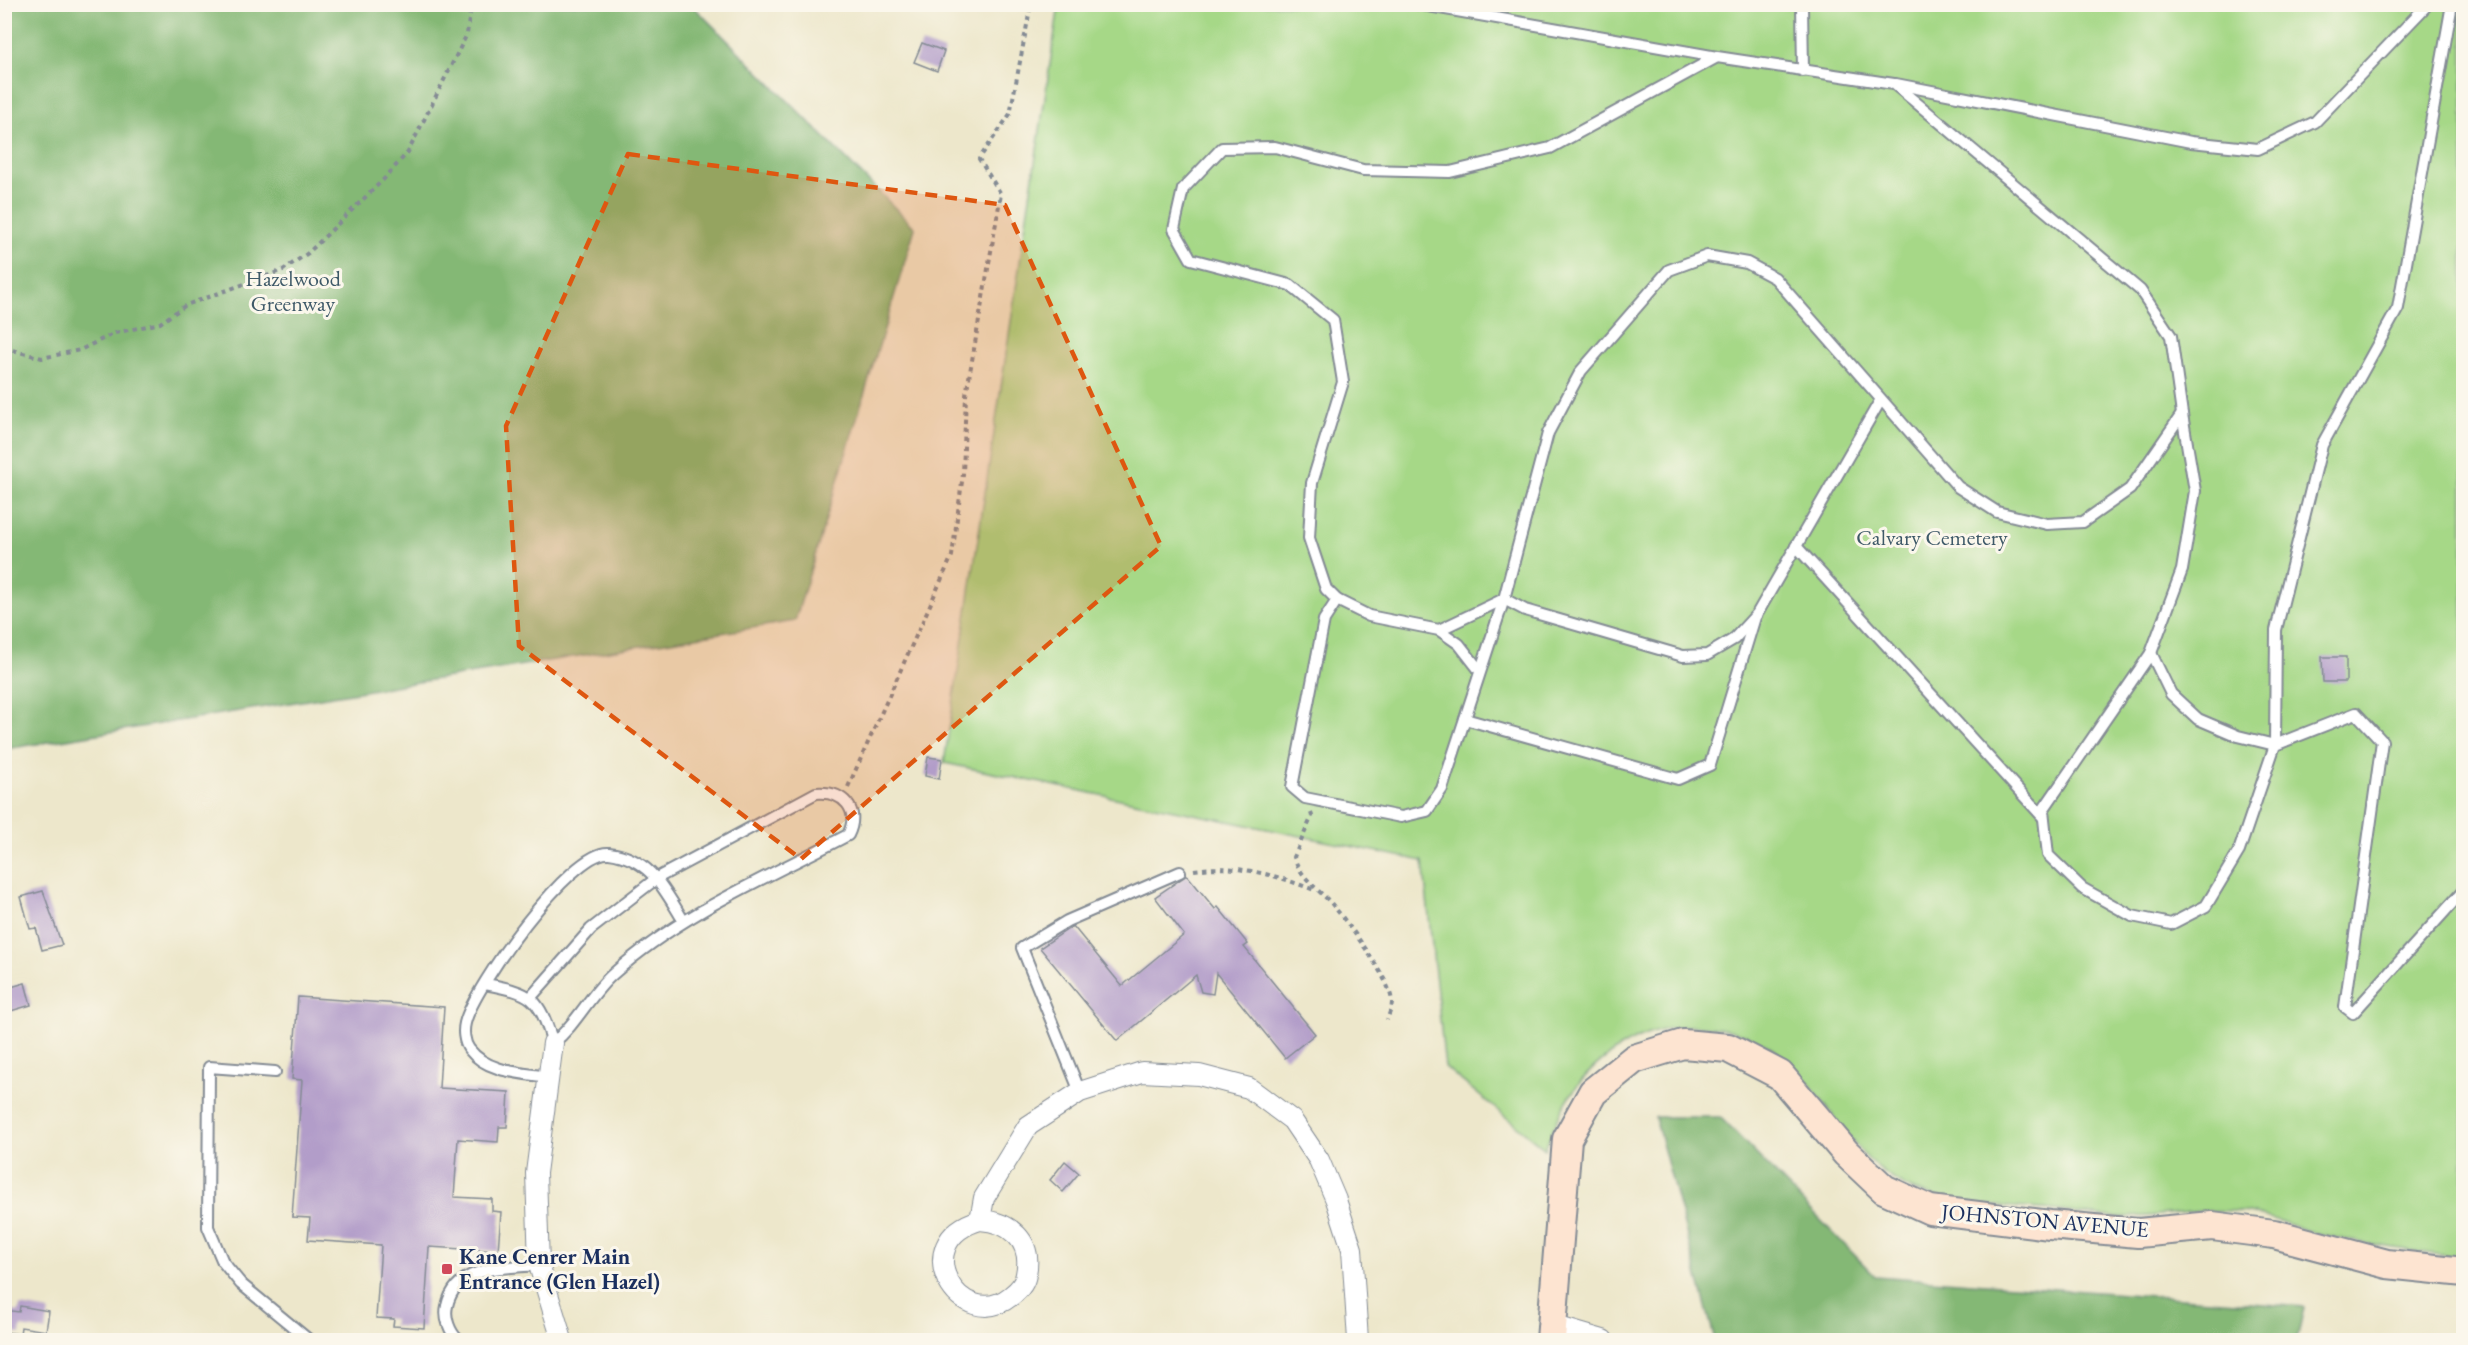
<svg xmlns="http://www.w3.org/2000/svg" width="2468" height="1345" font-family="'EB Garamond',serif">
	<rect width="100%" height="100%" fill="#fbf7ec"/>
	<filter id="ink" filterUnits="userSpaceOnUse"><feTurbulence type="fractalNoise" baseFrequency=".0167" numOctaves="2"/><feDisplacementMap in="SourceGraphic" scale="12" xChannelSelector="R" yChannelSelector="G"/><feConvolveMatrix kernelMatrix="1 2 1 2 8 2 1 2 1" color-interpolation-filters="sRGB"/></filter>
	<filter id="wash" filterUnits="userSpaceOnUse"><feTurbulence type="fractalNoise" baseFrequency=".008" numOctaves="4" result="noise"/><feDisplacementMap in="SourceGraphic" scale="24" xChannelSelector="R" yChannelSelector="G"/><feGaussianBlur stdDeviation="1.35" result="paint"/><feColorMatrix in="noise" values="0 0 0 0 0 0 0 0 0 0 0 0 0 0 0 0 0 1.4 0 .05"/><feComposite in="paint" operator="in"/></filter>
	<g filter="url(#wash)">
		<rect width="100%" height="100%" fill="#ede7cb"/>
		<path fill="#a6d887" stroke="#608472" stroke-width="1.5" d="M 1059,5 L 2463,5 L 2463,1258 C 2416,1251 2370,1246 2323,1235 C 2296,1228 2269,1215 2242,1212 C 2205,1207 2168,1216 2131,1217 C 2106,1218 2078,1213 2053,1210 C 2008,1206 1960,1206 1917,1191 C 1823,1157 1825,1030 1697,1026 C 1642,1025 1590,1059 1564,1106 C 1556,1120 1551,1135 1545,1149 L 1445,1067 L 1423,861 L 944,763 Z"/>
		<g fill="#84b874" stroke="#507469" stroke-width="1.5">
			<polygon points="5,4 692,5 915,228 795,621 5,749"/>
			<polygon points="1655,1117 1720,1117 1875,1276 2304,1307 2297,1340 1715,1340"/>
		</g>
		<g id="blocks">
			<g fill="#b29dc9">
				<polygon points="922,43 944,51 937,71 914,62"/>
				<polygon points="2322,657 2346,657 2346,682 2323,682"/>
				<polygon points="928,757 942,759 939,779 925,776"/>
				<polygon points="1187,875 1215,909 1218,907 1248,944 1244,947 1315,1034 1285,1058 1216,973 1213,994 1201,992 1196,975 1117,1041 1040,948 1073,926 1122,986 1184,935 1155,897"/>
				<polygon points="43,891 62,945 42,950 36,928 30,929 21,897"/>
				<polygon points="25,983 31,1005 4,1013 4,989"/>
				<polygon points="298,997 444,1007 439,1088 509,1092 507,1127 499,1127 498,1142 458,1139 454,1197 492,1199 492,1211 501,1212 498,1251 429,1247 424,1328 393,1326 394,1319 376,1318 381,1245 308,1240 310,1218 292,1217 302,1080 292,1079"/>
				<polygon points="1065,1161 1079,1173 1063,1192 1050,1180"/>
				<polygon points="20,1306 49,1311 46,1331 21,1327 20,1334 4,1332 4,1310 19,1312"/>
			</g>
		</g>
	</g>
	<g filter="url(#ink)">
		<use href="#blocks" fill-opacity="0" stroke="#848b94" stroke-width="1.5"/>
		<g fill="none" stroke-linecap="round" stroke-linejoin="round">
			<defs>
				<g id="lane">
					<polyline points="1417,4 1717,57 1894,84 2140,290 2171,336 2182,414"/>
					<polyline points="1802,4 1803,71"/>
					<polyline points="1717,57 1550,148 1450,172 1363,170 1275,147 1222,148 1183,189 1174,229 1191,259 1290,285 1333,320 1343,382 1312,483 1309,538 1326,589 1337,600 1369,616 1439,630 1504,599 1548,433 1581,371 1669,270 1707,256 1747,263 1775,278 1958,487 1997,512 2047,524 2083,522 2130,489 2182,414 2195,491 2182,570 2151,653 2043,810 2048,855 2082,888 2132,916 2171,924 2206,906 2239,851 2275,745 2276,630 2322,445 2398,308 2452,4"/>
					<polyline points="1896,84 2191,142 2258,149 2315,122 2428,4"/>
					<polyline points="1796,546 2043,817"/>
					<polyline points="1337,600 1324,620 1292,787 1305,798 1401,817 1427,811 1442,789 1504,599 1525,610 1683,656 1707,655 1734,639 1757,614 1880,401"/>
					<polyline points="1439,630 1459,644 1480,671"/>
					<polyline points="2151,653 2171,694 2198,719 2238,736 2275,745 2356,713 2382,741 2345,1007 2353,1013 2464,890"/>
					<polyline points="1465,719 1678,779 1710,765 1755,617"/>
					<path d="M 485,984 C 533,993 538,996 553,1043 C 577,1024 590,994 613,974 C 681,913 768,877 848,835 C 861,809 843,791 816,793 L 657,878 L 591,929 L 531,997"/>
					<polyline points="275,1072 209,1067 208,1227 223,1262 241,1284 309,1340"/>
					<path d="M 549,1077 C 523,1073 487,1073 469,1049 C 464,1042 463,1031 465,1023 C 473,988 572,849 609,853 C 650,858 664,889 683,920"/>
					<polyline points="1080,1092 1022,948 1067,921 1180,872"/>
					<path d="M 458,1340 C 450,1332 444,1318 447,1306 C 456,1264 506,1268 539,1265"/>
				</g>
				<g id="street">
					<polyline points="553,1043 536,1173 539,1265 562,1340"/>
					<path d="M 980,1220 C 1010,1222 1033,1241 1026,1274 C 1025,1283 1019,1290 1011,1296 C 961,1336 904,1242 980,1220 L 984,1198 L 1028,1126 L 1080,1092 L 1142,1072 L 1199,1075 L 1249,1088 L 1292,1120 L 1319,1160 L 1336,1200 L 1352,1249 L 1358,1340"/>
					<polyline points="1552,1325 1603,1340"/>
				</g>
				<polyline id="secondary" points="1551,1340 1567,1139 1593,1092 1634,1059 1683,1044 1728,1048 1780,1075 1846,1153 1884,1189 1930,1210 2050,1225 2138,1233 2212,1226 2274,1234 2387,1264 2464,1272"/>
			</defs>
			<use href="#lane" stroke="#848b94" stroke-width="14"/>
			<use href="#street" stroke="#848b94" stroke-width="22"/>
			<use href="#secondary" stroke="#848b94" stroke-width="32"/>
			<g stroke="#848b94" stroke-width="4" stroke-dasharray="4.5 4.5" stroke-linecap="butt">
				<polyline points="4,348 42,358 80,350 115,333 160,323 186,305 283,270 308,253 384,179 408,152 467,34 471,4"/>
				<polyline points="848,787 952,556 963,474 966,395 1001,194 979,159 1010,114 1031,4"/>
				<path d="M 1311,813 L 1312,816 L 1294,857 C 1301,878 1316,887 1331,903 C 1347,922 1391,979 1392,1002 C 1392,1008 1389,1014 1387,1020"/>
				<path d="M 1194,870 C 1236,864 1274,874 1314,890"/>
			</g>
			<use href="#lane" stroke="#fff" stroke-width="10"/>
			<use href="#street" stroke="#fff" stroke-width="20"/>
			<use href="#secondary" stroke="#fde4d1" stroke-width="28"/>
		</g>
	</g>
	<path fill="#de5710" fill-opacity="0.2" stroke="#de5710" stroke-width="4.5" stroke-dasharray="12 8" stroke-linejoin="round" d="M 628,154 L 1005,205 L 1161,546 L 801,859 L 519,646 L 506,426 Z"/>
	<rect fill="#d1495b" stroke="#fbf7ec" stroke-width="2" x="441" y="1263" width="12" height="12" rx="3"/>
	<g text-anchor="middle" stroke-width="6" stroke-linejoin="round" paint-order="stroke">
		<g font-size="22" fill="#3e5968" stroke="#fbf7ec">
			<text x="293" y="286">Hazelwood<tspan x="293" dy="25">Greenway</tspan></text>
			<text x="1932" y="545">Calvary Cemetery</text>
		</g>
		<g font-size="22" fill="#1b2f5e" stroke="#fbf7ec">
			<text transform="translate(2045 1220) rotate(5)" y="8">JOHNSTON AVENUE</text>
		</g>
		<g font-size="22" font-weight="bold" fill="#1b2f5e" stroke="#fbf7ec" text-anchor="start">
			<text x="459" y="1264">Kane Cenrer Main<tspan x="459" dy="25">Entrance (Glen Hazel)</tspan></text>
		</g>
	</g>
	<rect width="2468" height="1345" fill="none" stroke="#fbf7ec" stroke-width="24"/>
</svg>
